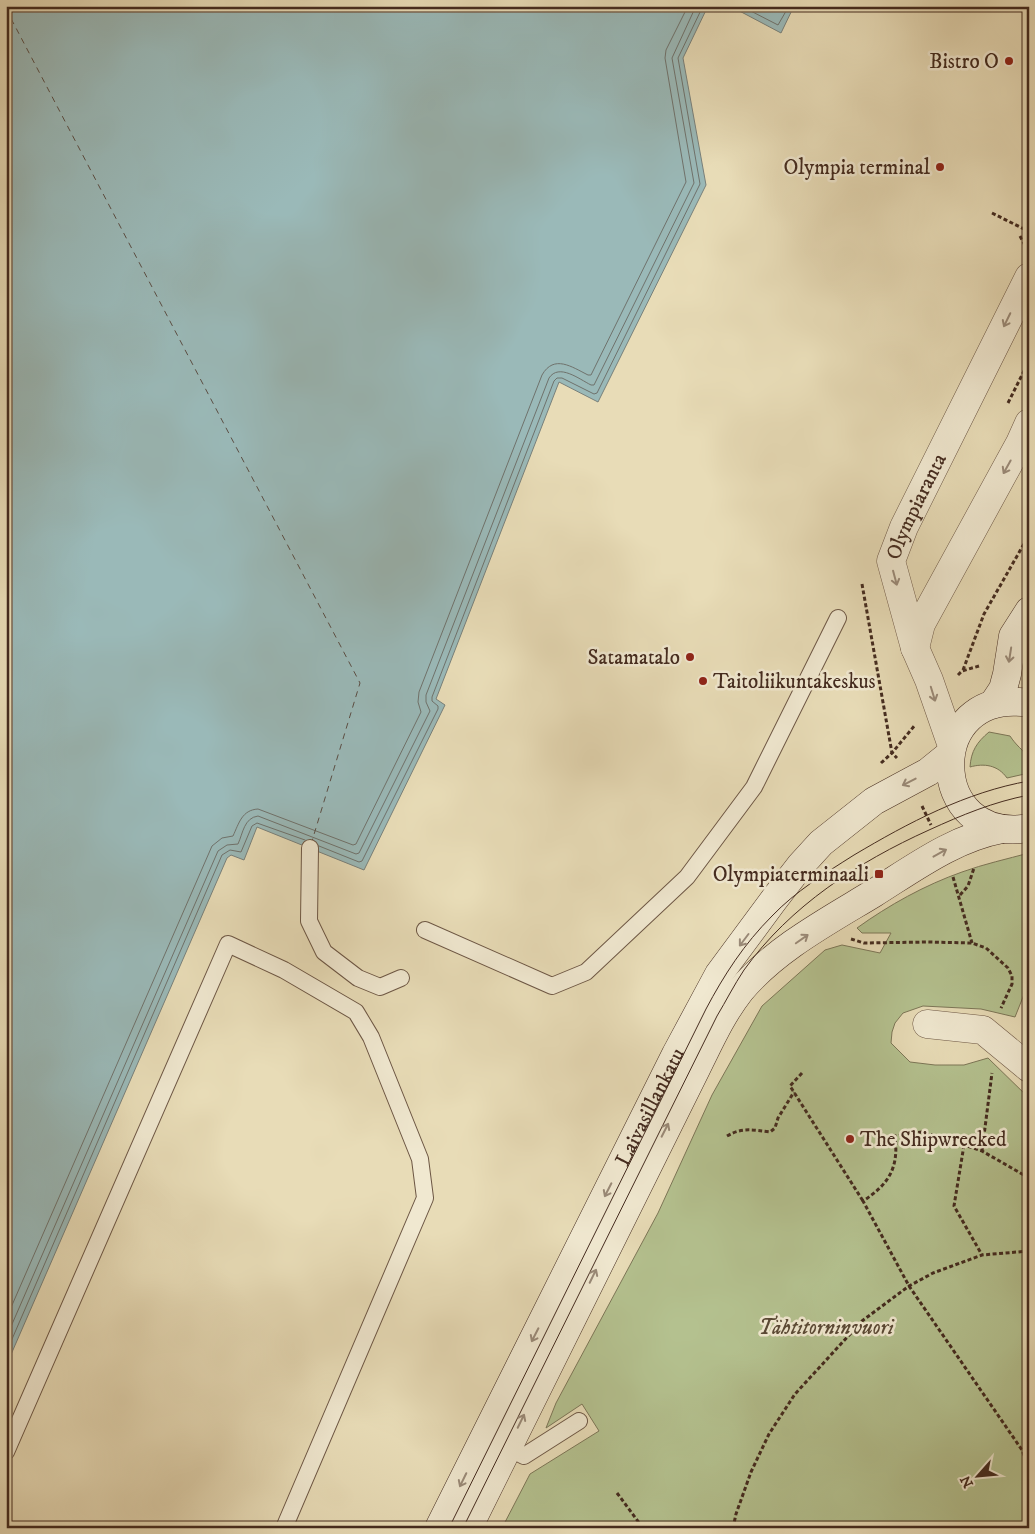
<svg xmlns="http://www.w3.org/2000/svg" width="1035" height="1534" font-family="'IM FELL DW Pica',serif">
	<rect width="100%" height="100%" fill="#e8dcb7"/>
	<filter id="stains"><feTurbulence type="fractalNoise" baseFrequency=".004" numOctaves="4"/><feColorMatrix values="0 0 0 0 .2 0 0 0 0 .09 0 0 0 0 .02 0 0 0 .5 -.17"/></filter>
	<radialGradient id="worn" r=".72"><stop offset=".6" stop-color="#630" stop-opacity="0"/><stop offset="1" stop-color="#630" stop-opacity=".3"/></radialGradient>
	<g fill="#b4c18f" stroke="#7c7657">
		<path d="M 989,732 L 1010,736 C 1022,754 1029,749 1029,773 L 1007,778 C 998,765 984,763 970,767 C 971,751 977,742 989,732 Z"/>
		<path d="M 1029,853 L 1029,982 L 1015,1017 L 981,1009 L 923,1006 L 903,1013 L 895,1023 L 892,1032 L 891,1043 L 910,1062 L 935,1065 L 964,1065 L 988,1058 L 1029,1098 L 1029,1528 L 502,1528 L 530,1474 L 599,1431 L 582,1404 L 546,1428 L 556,1403 L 658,1213 L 712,1095 L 762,1006 L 825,950 L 842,945 L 880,953 L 891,933 L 862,933 L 857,928 C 889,905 925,885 962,872 C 984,864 1007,859 1029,853 Z"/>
	</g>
	<g fill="#9ab9b8" stroke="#78807b">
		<polygon points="6,6 708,6 683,58 706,185 598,402 559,382 436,699 445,705 364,870 257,827 244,860 231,855 227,858 6,1366"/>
		<polygon points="730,6 794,6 781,33"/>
	</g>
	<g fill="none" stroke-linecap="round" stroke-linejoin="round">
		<g stroke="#6f726c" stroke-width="1">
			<polyline points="741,6 778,25 789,6"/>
			<polyline points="319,846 359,862 362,861 438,709 438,706 432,701 432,697 554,381 557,378 562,378 594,394 597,393 700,184 678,58 703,6"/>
			<path d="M 6,1319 L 212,846 L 222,838 L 233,836 C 239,823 242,810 258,809 L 353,845 L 356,844 L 421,712 L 418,702 L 419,692 L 542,375 C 554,354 572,367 588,375 L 591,375 L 686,182 L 665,58 L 666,50 L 688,6"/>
			<path d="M 6,1338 L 218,851 L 227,845 L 238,844 C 243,833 244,818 258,816 L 356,854 L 359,853 L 430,711 L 426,702 L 426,695 L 549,378 C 559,363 579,379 591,385 L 594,385 L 694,183 L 672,58 L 696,6"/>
			<polyline points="6,1353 222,855 230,850 241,852 252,826 257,823 305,840"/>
		</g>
		<polyline stroke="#5a4e45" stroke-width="1" stroke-dasharray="6 5" stroke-linecap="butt" points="6,9 360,683 312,841"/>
		<defs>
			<g id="service">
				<polyline points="310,848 309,921 324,952 358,978 380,987 401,978"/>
				<polyline points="425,930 552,986 586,972 687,877 754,787 838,618"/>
				<polyline points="500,1444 524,1456 579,1421"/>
				<polyline points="6,1452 228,944 284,970 356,1012 371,1037 420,1159 425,1198 284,1528"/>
			</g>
			<g id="minor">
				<polyline points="915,648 921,624 1020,443 1029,423"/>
				<path id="s1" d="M 952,746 L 929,680 L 915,648 L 891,561 L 904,527 L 1029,277"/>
				<polyline points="927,1024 983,1030 1029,1068"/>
			</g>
			<g id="secondary">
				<path d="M 1029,703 C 922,686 926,846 1029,828"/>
				<polyline points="993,704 1003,689 1007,674 1013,636 1029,611"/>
				<path id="s2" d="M 439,1528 L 676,1054 L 719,974 L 773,901 L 800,866 L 821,843 L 874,801 L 928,772 L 949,755"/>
				<path d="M 468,1528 L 697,1067 C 710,1041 722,1014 740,991 C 775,949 828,921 874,893 C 914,868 954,838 1002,829"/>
			</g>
		</defs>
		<use href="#service" stroke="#6d5745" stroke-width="18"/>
		<use href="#minor" stroke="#6d5745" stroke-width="29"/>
		<use href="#secondary" stroke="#442b1f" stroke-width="29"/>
		<g stroke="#442b1f" stroke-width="3" stroke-dasharray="4 2.5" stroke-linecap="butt">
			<polyline points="992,213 1024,229"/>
			<polyline points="1020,236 1028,251"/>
			<polyline points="1008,403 1029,361"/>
			<polyline points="862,584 892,753 897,758"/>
			<polyline points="963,670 984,614 1029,535"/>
			<polyline points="958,675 962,671 979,666"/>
			<polyline points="881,763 892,753 915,725"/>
			<polyline points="922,806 931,825"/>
			<polyline points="953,877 972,943"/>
			<polyline points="960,895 968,886 974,868"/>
			<polyline points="851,939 864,943 928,942 972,943 986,948 1008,968 1012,976 1012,984 1001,1008"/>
			<polyline points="802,1073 790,1086 863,1201"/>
			<path d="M 727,1136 C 742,1127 753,1130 770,1132 L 775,1128 L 778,1118 L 794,1092"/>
			<polyline points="964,1145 954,1206 982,1255"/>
			<polyline points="982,1151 992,1073"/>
			<path d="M 1029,1178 L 982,1151 L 964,1145 L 922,1132 L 895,1136 C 899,1168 889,1184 863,1201 L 909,1286 L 1022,1450 L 1029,1468"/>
			<polyline points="617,1493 643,1528"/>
			<polyline points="733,1528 736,1514 751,1472 769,1434 795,1394 862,1321 909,1286 933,1273 982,1255 1029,1251"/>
		</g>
		<use href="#service" stroke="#f0e8d0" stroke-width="16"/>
		<use href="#minor" stroke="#f0e8d0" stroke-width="28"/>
		<use href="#secondary" stroke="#f0e8d0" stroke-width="28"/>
		<g stroke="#442b1f" stroke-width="1">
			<path d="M 449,1528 L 706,1009 C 724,975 744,944 772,916 C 796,891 824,874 854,855 C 908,823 966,792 1029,781"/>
			<path d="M 463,1528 L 717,1016 C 726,1001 734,985 744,970 C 790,906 858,862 929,830 C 962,815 993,802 1029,795"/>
		</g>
	</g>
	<defs><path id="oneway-shaft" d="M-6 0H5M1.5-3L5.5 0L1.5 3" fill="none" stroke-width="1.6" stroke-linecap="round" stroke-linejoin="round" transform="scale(1.25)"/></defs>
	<g stroke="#9a8a78">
		<use href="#oneway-shaft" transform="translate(1007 320) rotate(116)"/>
		<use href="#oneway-shaft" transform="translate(1007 467) rotate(119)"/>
		<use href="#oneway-shaft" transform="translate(895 578) rotate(75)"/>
		<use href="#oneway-shaft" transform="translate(1010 655) rotate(99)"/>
		<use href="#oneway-shaft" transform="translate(933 694) rotate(73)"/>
		<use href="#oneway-shaft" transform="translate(909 782) rotate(153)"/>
		<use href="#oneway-shaft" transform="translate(940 853) rotate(-29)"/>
		<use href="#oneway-shaft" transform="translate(802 939) rotate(-35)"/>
		<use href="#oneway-shaft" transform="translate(744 940) rotate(127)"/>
		<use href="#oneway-shaft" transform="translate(665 1130) rotate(-63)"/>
		<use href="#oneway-shaft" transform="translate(608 1190) rotate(117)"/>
		<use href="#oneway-shaft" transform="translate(593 1276) rotate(-64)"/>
		<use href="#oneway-shaft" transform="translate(535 1335) rotate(117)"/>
		<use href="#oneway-shaft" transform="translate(521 1421) rotate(-64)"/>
		<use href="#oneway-shaft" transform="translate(463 1480) rotate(116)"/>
	</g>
	<g fill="#8f2418" stroke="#f0e8d0" stroke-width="2">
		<circle cx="1009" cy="61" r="5"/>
		<circle cx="940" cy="167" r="5"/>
		<circle cx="690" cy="657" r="5"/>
		<circle cx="703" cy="681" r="5"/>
		<rect x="874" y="869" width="10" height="10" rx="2.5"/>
		<circle cx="850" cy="1139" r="5"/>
	</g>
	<g text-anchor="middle" stroke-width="5" stroke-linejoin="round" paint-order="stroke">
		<g font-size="21" fill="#442b1f" stroke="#f0e8d0" text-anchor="end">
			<text x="999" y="68">Bistro O</text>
			<text x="930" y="174">Olympia terminal</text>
			<text x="680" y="664">Satamatalo</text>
			<text x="713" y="688" text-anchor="start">Taitoliikuntakeskus</text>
			<text x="869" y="881">Olympiaterminaali</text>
			<text x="860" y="1146" text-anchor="start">The Shipwrecked</text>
		</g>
		<g font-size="21" fill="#442b1f" stroke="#f0e8d0">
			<text dy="7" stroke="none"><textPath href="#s1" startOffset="255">Olympiaranta</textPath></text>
			<text dy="7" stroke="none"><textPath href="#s2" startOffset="471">Laivasillankatu</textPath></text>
		</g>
		<g font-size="21" font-style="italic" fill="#5a4935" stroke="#f0e8d0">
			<text x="826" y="1334">Tähtitorninvuori</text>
		</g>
	</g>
	<rect width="1035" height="1534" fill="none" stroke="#e8dcb7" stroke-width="25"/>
	<rect x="8" y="8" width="1020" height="1519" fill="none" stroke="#442b1f" stroke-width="2.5"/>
	<rect x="12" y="12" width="1010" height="1509" fill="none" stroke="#442b1f"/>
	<g transform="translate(978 1476) rotate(243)" stroke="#f0e8d0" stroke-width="4" paint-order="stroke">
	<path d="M0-4L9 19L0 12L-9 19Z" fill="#442b1f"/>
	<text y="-8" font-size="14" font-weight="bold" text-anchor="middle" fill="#442b1f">N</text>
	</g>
	<rect width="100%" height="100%" filter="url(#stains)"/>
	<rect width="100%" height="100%" fill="url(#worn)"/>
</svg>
